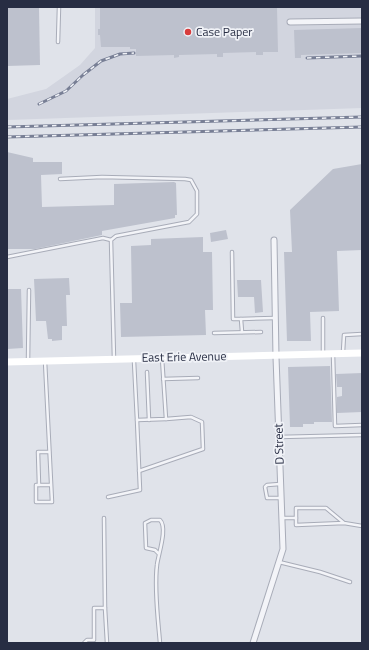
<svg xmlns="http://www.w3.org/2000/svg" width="369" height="650" font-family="'Titillium Web',sans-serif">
	<rect width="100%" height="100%" fill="#e0e3ea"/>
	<polygon fill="#d2d5df" points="95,7 362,7 362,108 7,120 7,99 46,89 80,65 95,48"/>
	<g fill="#bdc1cd">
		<polygon points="7,7 39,7 40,65 7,66"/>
		<polygon points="100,7 277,7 278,52 263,52 263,55 256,55 256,52 223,53 223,57 217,57 217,54 179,55 179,57 174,58 174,55 136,56 136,49 130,49 130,47 101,47 100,35 98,35 98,29 100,29"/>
		<polygon points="362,28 362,53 301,55 301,58 295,58 294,30"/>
		<polygon points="7,152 33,158 33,162 62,162 62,174 41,175 42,207 114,205 114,184 174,182 176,183 177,215 175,215 175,218 102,231 102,235 35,249 7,249"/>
		<polygon points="362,164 362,250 337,251 339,311 310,312 311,341 287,341 284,252 292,252 290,210 333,169"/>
		<polygon points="226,230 228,239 211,242 210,233"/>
		<polygon points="203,237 203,252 212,252 213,310 205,310 206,335 121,337 120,303 132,303 131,246 151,245 151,239"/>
		<polygon points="69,278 70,295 66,295 67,326 62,326 62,340 52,341 52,339 48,339 46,321 36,321 34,279"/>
		<polygon points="237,280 261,280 263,312 255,313 254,297 238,297"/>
		<polygon points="7,289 21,289 23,348 7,349"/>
		<polygon points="330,366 332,422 314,422 314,424 303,424 303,427 290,427 288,367"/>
		<polygon points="362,373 362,412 337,413 337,397 342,396 342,387 337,387 336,374"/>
	</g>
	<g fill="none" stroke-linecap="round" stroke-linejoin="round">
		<defs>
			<g id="lane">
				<polyline points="58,42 59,7"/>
				<polyline points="60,179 102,177 185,179 191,180 197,191 197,214 189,222 116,236 111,240 114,359"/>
				<polyline points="232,252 233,319 241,319"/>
				<polyline points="7,257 103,238 111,240"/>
				<polyline points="242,332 241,319 275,318"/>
				<polyline points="214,333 261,332"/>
				<polyline points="343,352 344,335 362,334"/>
				<polyline points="323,353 323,318"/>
				<polyline points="333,354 335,426 362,425"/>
				<polyline points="28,361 29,290"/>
				<polyline points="45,361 52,502 36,502 36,485 51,485"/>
				<polyline points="134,361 137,420 166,419 162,358"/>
				<polyline points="147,372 149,420"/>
				<polyline points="163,379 198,378"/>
				<polyline points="279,437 362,435"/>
				<polyline points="139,471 203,449 202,422 191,417 166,419"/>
				<polyline points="39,485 38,452 49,452"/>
				<polyline points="108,497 140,490 137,420"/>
				<polyline points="280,498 267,498 265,487 267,485 280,484"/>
				<polyline points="283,518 296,518"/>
				<polyline points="344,523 326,508 296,508 296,525 344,523 362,526"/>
				<path d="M 159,554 L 155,550 L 146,548 L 145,523 L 151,520 L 160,520 C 168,528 158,555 157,565 C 154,588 158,619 160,643"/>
				<polyline points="279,562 320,572 350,582"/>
				<polyline points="105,608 107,643"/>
				<polyline points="84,643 87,640 94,640 94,608 105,608 104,518"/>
			</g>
			<g id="street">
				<polyline points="290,22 362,21"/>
				<polyline points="253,643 283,549 276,357 274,240"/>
			</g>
		</defs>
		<use href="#lane" stroke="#a8acb8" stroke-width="4.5"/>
		<use href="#street" stroke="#a8acb8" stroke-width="7"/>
		<use href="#lane" stroke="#f3f4f8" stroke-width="2.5"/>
		<use href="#street" stroke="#f3f4f8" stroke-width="5"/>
		<polyline stroke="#fff" stroke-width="7" points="7,362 362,353"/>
		<defs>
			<g id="rail">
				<polyline points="307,58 362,56"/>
				<polyline points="39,104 66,91 83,75 101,61 120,54 134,53"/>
				<polyline points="7,127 362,117"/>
				<polyline points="7,137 362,127"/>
			</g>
		</defs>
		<use href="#rail" stroke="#787f95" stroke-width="3"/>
		<use href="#rail" stroke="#f0f2f7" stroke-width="1.5" stroke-dasharray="4.5" stroke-linecap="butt"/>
	</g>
	<circle fill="#d83c3c" stroke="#f0f2f7" stroke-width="1.5" cx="188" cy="32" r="4"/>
	<g text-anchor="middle" stroke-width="3.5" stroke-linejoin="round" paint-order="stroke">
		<g font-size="12" fill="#272d43" stroke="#f0f2f7" text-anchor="start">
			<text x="196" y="36">Case Paper</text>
		</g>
		<g font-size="12" fill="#272d43" stroke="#f0f2f7">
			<text transform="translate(184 357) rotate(-1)" y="4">East Erie Avenue</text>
			<text transform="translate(279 444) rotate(-92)" y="4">D Street</text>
		</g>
	</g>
	<rect width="369" height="650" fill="none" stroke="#272d43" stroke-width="16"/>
</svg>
